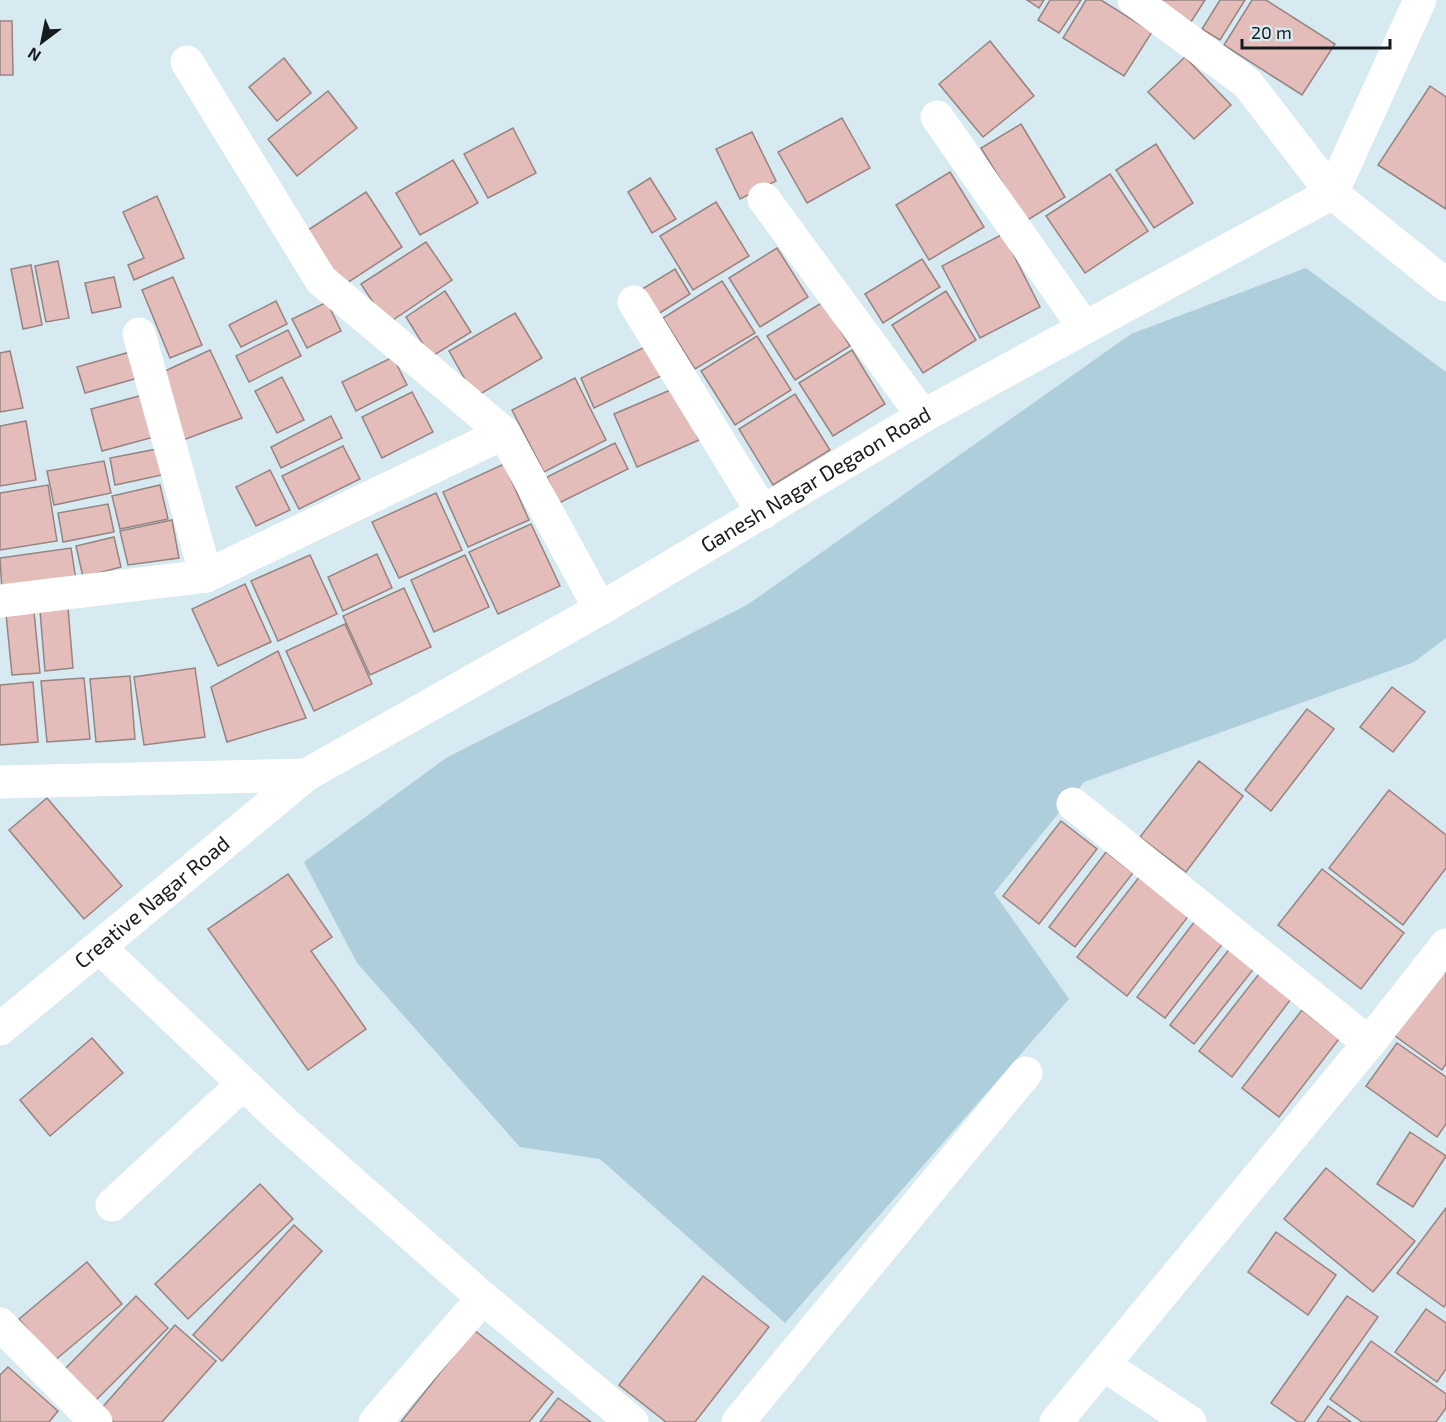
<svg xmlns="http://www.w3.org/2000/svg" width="1446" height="1422" font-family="'Exo 2',sans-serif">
	<rect width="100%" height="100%" fill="#d7e9f1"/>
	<polygon fill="#afcedb" points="1306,268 1446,372 1446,638 1414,662 1084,782 994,893 1069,999 785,1323 600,1159 520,1147 357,963 304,862 446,758 747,605 1131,334"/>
	<g fill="#e4bcb9" stroke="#968482" stroke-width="1.5">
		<polygon points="1027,0 1044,0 1039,8"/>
		<polygon points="1050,0 1081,0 1059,33 1038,20"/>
		<polygon points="1086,0 1101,0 1152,32 1124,76 1063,38"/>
		<polygon points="1157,0 1205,0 1191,22"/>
		<polygon points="1220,0 1245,0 1220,40 1202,29"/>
		<polygon points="1252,0 1266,0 1335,44 1302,95 1224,45"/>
		<polygon points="0,21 12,21 13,75 0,75"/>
		<polygon points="990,41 1034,96 983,137 939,84"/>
		<polygon points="1185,57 1231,105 1194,139 1148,92"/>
		<polygon points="284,58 311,93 277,121 249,87"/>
		<polygon points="1430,86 1446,97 1446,209 1378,165"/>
		<polygon points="328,91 357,128 297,176 268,139"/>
		<polygon points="842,118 870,168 807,203 778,152"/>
		<polygon points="1021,124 1065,197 1026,221 981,148"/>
		<polygon points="513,128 536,173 488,198 464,154"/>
		<polygon points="752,132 776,181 740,199 716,149"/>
		<polygon points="1156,144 1193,203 1154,228 1116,170"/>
		<polygon points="453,160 478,203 420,235 396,193"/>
		<polygon points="950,172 984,227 929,260 896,205"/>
		<polygon points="1110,174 1148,231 1085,273 1046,216"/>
		<polygon points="650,178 676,219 652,233 628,192"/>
		<polygon points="366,192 402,247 341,287 305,232"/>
		<polygon points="157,196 184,258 134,280 128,265 144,258 123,212"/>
		<polygon points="716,202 749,256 693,290 660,236"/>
		<polygon points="1003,234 1040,307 980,338 942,266"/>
		<polygon points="426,242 452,280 387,324 361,284"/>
		<polygon points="777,248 808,297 760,327 729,278"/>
		<polygon points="922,259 940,287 883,323 865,294"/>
		<polygon points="58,261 69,318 46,322 35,266"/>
		<polygon points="31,265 42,325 23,329 11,269"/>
		<polygon points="675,269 690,294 655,316 639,291"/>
		<polygon points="114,277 121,307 92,313 85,283"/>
		<polygon points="173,277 202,345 170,358 142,290"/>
		<polygon points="722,281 755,333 695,369 663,318"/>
		<polygon points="445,291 471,332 431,357 406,317"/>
		<polygon points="946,291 976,340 923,373 892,325"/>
		<polygon points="276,301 287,324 241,347 229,325"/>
		<polygon points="327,302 341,331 307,348 292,319"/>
		<polygon points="823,302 850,346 795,380 767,336"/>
		<polygon points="515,313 542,358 475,397 449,351"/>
		<polygon points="288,330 301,356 249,382 236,356"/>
		<polygon points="757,336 791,390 735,425 701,371"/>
		<polygon points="649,345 663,375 594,408 581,378"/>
		<polygon points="210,350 242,418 183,440 163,372"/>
		<polygon points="852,350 885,404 833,436 799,383"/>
		<polygon points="10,351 23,408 0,412 0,353"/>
		<polygon points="130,352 138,378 85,393 77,367"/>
		<polygon points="393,357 407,385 356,411 342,382"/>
		<polygon points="282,377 304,420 277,433 255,391"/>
		<polygon points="575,378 606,440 544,472 512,410"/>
		<polygon points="675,388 699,440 637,467 614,414"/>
		<polygon points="412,392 433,432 382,458 362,417"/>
		<polygon points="795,394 830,450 773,485 739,429"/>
		<polygon points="143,395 154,437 102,451 91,409"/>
		<polygon points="331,416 342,438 281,468 271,447"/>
		<polygon points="26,421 36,480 0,486 0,426"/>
		<polygon points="615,443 628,469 559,503 547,477"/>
		<polygon points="343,446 360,479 299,509 282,476"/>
		<polygon points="157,449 162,475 115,485 110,458"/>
		<polygon points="104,461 111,493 54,505 47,471"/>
		<polygon points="504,464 529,520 468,547 443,492"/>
		<polygon points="270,470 290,510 256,526 236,487"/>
		<polygon points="48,485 57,541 0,550 0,493"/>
		<polygon points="160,485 168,519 120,529 112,496"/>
		<polygon points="436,493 462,550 399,578 372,522"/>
		<polygon points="108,504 114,532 63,542 58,513"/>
		<polygon points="172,520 179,558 128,565 120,531"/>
		<polygon points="531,524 560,586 498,614 469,552"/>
		<polygon points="114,537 121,567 83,577 76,546"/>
		<polygon points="71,548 76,580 2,591 0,558"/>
		<polygon points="377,554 392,588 343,611 328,577"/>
		<polygon points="310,555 337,614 278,641 251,581"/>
		<polygon points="465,555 489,607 434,632 411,580"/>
		<polygon points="245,584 271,642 218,666 192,609"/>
		<polygon points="404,588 431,647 370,675 343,616"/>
		<polygon points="68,608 73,668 45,671 40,611"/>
		<polygon points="34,612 40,673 12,675 6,614"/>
		<polygon points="345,624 372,684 314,711 286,651"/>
		<polygon points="278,651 306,718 227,742 211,687"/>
		<polygon points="195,668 205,737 144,745 134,677"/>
		<polygon points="130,676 135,739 96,742 90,679"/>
		<polygon points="84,678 90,739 47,742 41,681"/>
		<polygon points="33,682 38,742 0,745 0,685"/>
		<polygon points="1392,687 1425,712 1393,752 1360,727"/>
		<polygon points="1307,709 1334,729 1271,811 1245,790"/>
		<polygon points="1199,761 1243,796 1186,872 1140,837"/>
		<polygon points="1389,790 1446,835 1446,868 1403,925 1329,868"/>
		<polygon points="47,798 122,886 84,919 9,830"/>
		<polygon points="1061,821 1097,849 1039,924 1003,896"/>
		<polygon points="1106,852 1133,873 1075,947 1049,927"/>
		<polygon points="1322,869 1404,933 1361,989 1278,925"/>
		<polygon points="288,874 332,937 311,951 366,1029 308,1070 208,929"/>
		<polygon points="1140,876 1190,914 1127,996 1077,957"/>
		<polygon points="1195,921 1224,942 1165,1018 1137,997"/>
		<polygon points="1231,947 1256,966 1194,1044 1170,1025"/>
		<polygon points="1435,965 1446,973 1446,1064 1442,1070 1387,1030"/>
		<polygon points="1262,970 1294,995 1232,1077 1199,1051"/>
		<polygon points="1302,1010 1339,1039 1279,1117 1242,1088"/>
		<polygon points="92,1038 123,1073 50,1136 20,1100"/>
		<polygon points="1397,1043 1446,1077 1446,1124 1437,1137 1366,1086"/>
		<polygon points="1410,1132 1446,1156 1413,1207 1377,1184"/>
		<polygon points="1326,1168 1415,1241 1373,1292 1284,1219"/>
		<polygon points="260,1184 293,1219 188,1319 155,1284"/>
		<polygon points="1446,1208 1446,1304 1444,1307 1397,1273"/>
		<polygon points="294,1225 322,1251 222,1361 193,1335"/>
		<polygon points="1276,1232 1336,1275 1308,1315 1248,1272"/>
		<polygon points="87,1262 122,1304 54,1361 19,1319"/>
		<polygon points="703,1276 769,1327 695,1422 666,1422 619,1385"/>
		<polygon points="136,1296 168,1328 93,1403 62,1372"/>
		<polygon points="1347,1296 1378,1317 1304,1422 1298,1422 1271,1403"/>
		<polygon points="1426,1309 1446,1323 1446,1369 1437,1382 1395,1352"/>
		<polygon points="175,1325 216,1361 162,1422 114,1422 100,1410"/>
		<polygon points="474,1330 553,1392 529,1422 401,1422"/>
		<polygon points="1371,1341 1446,1394 1446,1408 1436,1422 1362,1422 1330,1399"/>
		<polygon points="8,1367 58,1411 49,1422 0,1422 0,1375"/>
		<polygon points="558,1398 591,1422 540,1422"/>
		<polygon points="1328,1406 1351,1422 1317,1422"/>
	</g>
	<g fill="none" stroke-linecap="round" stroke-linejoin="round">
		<g stroke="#fff" stroke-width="33">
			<polyline points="1134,0 1247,83 1332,193"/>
			<polyline points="187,62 321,280 504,433 600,609"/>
			<polyline points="937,117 1084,327"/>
			<polyline points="764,199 923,416"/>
			<polyline points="634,302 763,513"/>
			<polyline points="139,334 206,576"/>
			<polyline points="0,601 206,576 504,433"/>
			<polyline points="0,782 306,775"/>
			<polyline points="1073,804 1369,1043"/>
			<polyline points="99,947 286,1124 483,1298 632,1422"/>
			<polyline points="112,1205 243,1084"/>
			<polyline points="0,1324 96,1422"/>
			<polyline points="1104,1365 1190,1422"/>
			<polyline points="375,1422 483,1298"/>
			<polyline points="738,1422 1026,1073"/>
			<polyline points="1056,1422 1369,1043 1446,945"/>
		</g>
		<g stroke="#fff" stroke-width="33">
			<polyline points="1332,193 1420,0"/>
			<polyline points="1332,193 1446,285"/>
			<path id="s1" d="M 0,1029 L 306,775 L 600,609 L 923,416 L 1332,193"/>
		</g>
	</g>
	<g text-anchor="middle" stroke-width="5" stroke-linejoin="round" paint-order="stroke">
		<g font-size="21" fill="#151b1e" stroke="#d7e9f1">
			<text dy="7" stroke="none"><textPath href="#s1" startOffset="987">Ganesh Nagar Degaon Road</textPath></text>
			<text dy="7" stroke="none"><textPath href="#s1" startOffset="198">Creative Nagar Road</textPath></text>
		</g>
	</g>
	<g transform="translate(42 42) rotate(212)" stroke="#d7e9f1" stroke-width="4.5" paint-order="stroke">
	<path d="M0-4.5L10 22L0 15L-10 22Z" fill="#151b1e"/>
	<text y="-9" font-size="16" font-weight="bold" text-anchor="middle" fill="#151b1e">N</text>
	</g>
	<path d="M1242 39v9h148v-9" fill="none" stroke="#151b1e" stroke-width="3"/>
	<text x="1251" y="39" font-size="18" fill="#151b1e" stroke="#d7e9f1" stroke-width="4.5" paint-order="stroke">20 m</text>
</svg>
